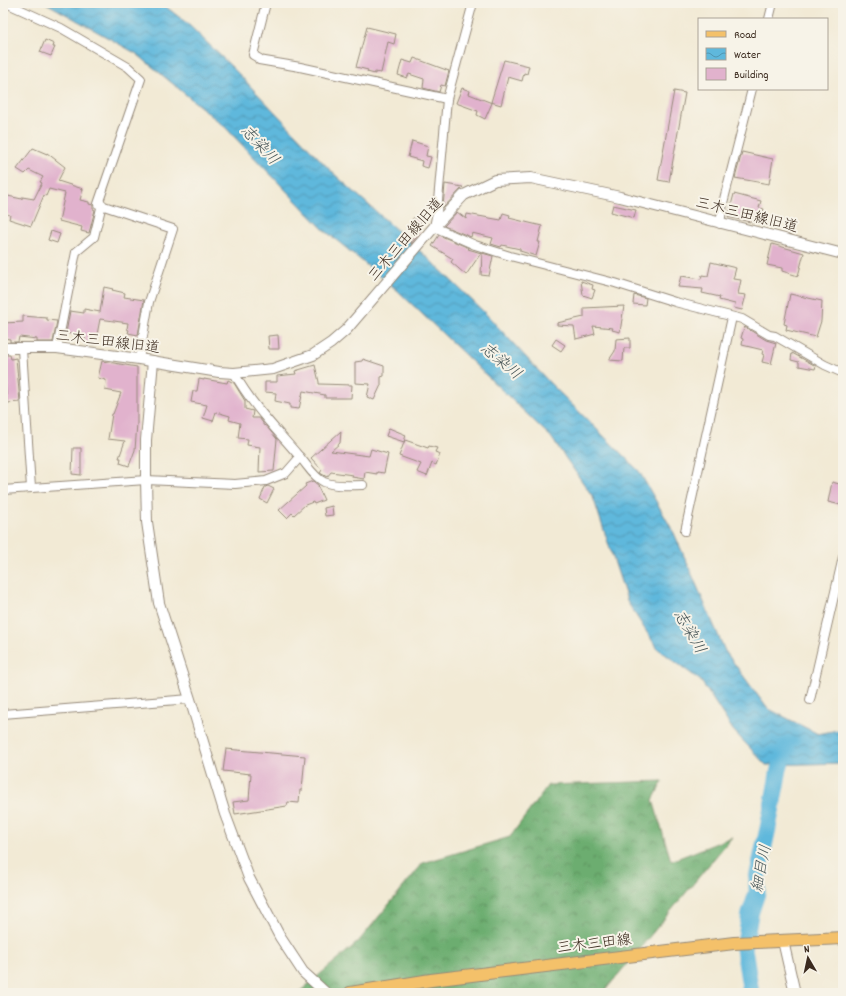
<svg xmlns="http://www.w3.org/2000/svg" width="846" height="996" font-family="Dekko,'Klee One',sans-serif">
	<defs>
		<pattern id="forest-crowns" width="20" height="18" patternUnits="userSpaceOnUse"><rect width="20" height="18" fill="#6cad70"/><path d="M2 6a3 3 0 1 1 6 0M12 15a3 3 0 1 1 6 0" fill="none" stroke="#5a8d5b"/></pattern>
		<pattern id="water-waves" width="16" height="10" patternUnits="userSpaceOnUse"><rect width="16" height="10" fill="#5fb8dc"/><path d="M0 5q4-4 8 0t8 0" fill="none" stroke="#5096b2"/></pattern>
	</defs>
	<rect width="100%" height="100%" fill="#f7f3e8"/>
	<filter id="ink" filterUnits="userSpaceOnUse"><feTurbulence type="fractalNoise" baseFrequency=".025" numOctaves="2"/><feDisplacementMap in="SourceGraphic" scale="8" xChannelSelector="R" yChannelSelector="G"/><feConvolveMatrix kernelMatrix="1 2 1 2 8 2 1 2 1" color-interpolation-filters="sRGB"/></filter>
	<filter id="wash" filterUnits="userSpaceOnUse"><feTurbulence type="fractalNoise" baseFrequency=".012" numOctaves="4" result="noise"/><feDisplacementMap in="SourceGraphic" scale="16" xChannelSelector="R" yChannelSelector="G"/><feGaussianBlur stdDeviation="0.9" result="paint"/><feColorMatrix in="noise" values="0 0 0 0 0 0 0 0 0 0 0 0 0 0 0 0 0 1.4 0 .05"/><feComposite in="paint" operator="in"/></filter>
	<g filter="url(#wash)">
		<rect width="100%" height="100%" fill="#f2ead5"/>
		<polygon fill="url(#forest-crowns)" stroke="#546c47" points="663,781 653,800 671,861 732,837 603,993 298,993 358,942 423,863 510,837 548,785"/>
		<polygon fill="url(#water-waves)" stroke="#4d717d" points="46,3 161,3 188,24 234,69 332,172 430,260 485,313 549,382 639,471 674,533 725,651 767,708 818,734 843,729 843,763 766,765 733,730 701,681 657,648 628,603 593,497 551,437 397,290 323,229 225,127 137,54"/>
		<g fill="none" stroke-linecap="round" stroke-linejoin="round">
			<polyline stroke="#5fb8dc" stroke-width="17" points="751,993 744,949 750,914 757,893 757,878 768,828 779,769 787,744"/>
		</g>
		<g id="blocks">
			<g fill="#e1b2cd">
				<polygon points="367,27 396,34 394,44 388,42 381,73 375,72 375,74 367,72 368,70 356,67"/>
				<polygon points="45,40 54,44 53,47 55,47 51,56 40,52"/>
				<polygon points="414,58 449,71 445,86 441,85 439,92 423,88 424,79 409,74 407,78 398,75 402,60 412,63"/>
				<polygon points="504,60 529,66 527,74 524,73 522,81 508,77 501,105 491,102"/>
				<polygon points="462,88 470,91 469,94 492,103 485,119 477,115 478,111 456,103"/>
				<polygon points="674,91 685,93 669,182 658,180"/>
				<polygon points="412,141 428,146 426,156 431,157 428,168 421,166 422,161 408,157"/>
				<polygon points="33,148 47,154 47,153 65,167 58,181 83,189 80,200 89,202 89,204 93,205 93,209 95,210 89,233 81,231 82,227 59,221 65,193 49,189 46,196 44,195 31,226 9,219 10,215 3,213 3,195 22,199 22,197 34,199 42,183 40,182 43,177 29,170 25,174 17,169"/>
				<polygon points="742,152 773,159 769,184 735,178"/>
				<polygon points="445,184 463,187 443,208"/>
				<polygon points="734,194 761,201 759,208 764,209 761,219 756,218 755,223 728,217"/>
				<polygon points="613,205 636,210 634,218 611,212"/>
				<polygon points="457,212 466,219 467,214 501,220 503,213 510,215 509,218 542,226 538,242 540,242 536,256 520,251 520,249 502,245 501,247 491,244 493,238 472,233 471,237 444,226"/>
				<polygon points="413,218 421,219 418,235 411,244"/>
				<polygon points="51,231 60,234 57,243 48,240"/>
				<polygon points="439,235 469,248 468,249 481,253 466,275 451,262 453,259 432,246"/>
				<polygon points="772,244 804,253 798,276 782,271 782,268 767,265"/>
				<polygon points="482,253 493,256 489,276 481,275"/>
				<polygon points="711,262 736,268 733,279 741,280 738,294 746,295 742,310 734,308 735,304 719,300 720,297 702,293 703,289 678,287 681,276 701,279 702,275 708,276"/>
				<polygon points="581,281 593,285 592,289 595,290 592,298 583,295"/>
				<polygon points="104,287 113,289 112,290 125,293 124,297 144,300 138,335 128,333 129,330 127,329 128,323 100,319 95,345 85,343 85,337 66,333 70,311 84,313 84,309 100,312"/>
				<polygon points="790,294 822,301 821,321 816,337 786,330 787,325 784,324"/>
				<polygon points="634,295 646,298 645,305 633,304"/>
				<polygon points="624,306 620,332 612,330 613,328 593,326 595,334 576,339 574,326 557,325 557,323 584,317 584,308"/>
				<polygon points="23,316 47,318 47,320 57,321 53,342 37,342 37,339 19,337 18,342 10,342 10,339 3,338 3,323 23,322"/>
				<polygon points="745,327 766,340 776,343 771,364 762,362 764,355 762,354 763,350 742,345 743,339 741,338 744,328"/>
				<polygon points="278,335 279,349 269,349 268,336"/>
				<polygon points="630,338 630,348 624,348 623,361 609,360 615,351 616,339"/>
				<polygon points="556,339 565,345 561,351 552,345"/>
				<polygon points="792,353 816,366 815,369 799,366 799,362 791,360"/>
				<polygon points="3,355 10,355 11,359 16,358 20,402 7,403 5,380 3,380"/>
				<polygon points="363,359 384,366 384,376 381,377 381,385 374,400 367,397 370,384 355,383 355,362 362,361"/>
				<polygon points="102,361 137,367 137,423 135,450 129,466 120,463 121,458 119,458 125,441 108,439 112,414 113,414 121,393 105,390 106,380 98,378"/>
				<polygon points="315,365 319,382 319,384 352,385 351,398 325,398 325,395 303,391 299,409 290,408 290,404 275,401 276,393 265,392 265,382 277,382 277,376 296,374 295,371"/>
				<polygon points="199,379 204,380 204,379 227,383 228,380 234,383 245,401 245,409 253,411 252,418 259,418 263,423 263,425 266,426 277,439 274,471 259,472 260,447 247,445 248,439 238,438 240,423 229,420 230,416 216,412 213,421 203,418 207,405 191,402 193,391 197,391"/>
				<polygon points="389,428 406,435 404,442 386,436"/>
				<polygon points="341,431 340,443 331,451 369,456 371,449 388,454 384,473 377,472 377,474 365,472 364,479 352,477 353,475 331,472 327,477 320,473 322,470 311,458"/>
				<polygon points="405,440 428,448 429,446 437,448 435,452 440,454 436,465 432,463 427,476 417,472 421,464 399,456"/>
				<polygon points="73,448 81,448 81,475 72,474"/>
				<polygon points="313,481 319,486 318,487 324,500 314,504 313,502 305,505 294,515 292,513 287,518 279,510 306,486 305,484"/>
				<polygon points="832,482 843,485 843,494 841,505 828,502"/>
				<polygon points="268,486 274,489 267,503 260,499 265,487"/>
				<polygon points="332,506 333,515 325,516 324,508"/>
				<polygon points="226,749 305,756 302,790 300,790 299,803 288,802 287,806 235,814 233,802 249,800 251,774 223,771"/>
			</g>
		</g>
	</g>
	<g filter="url(#ink)">
		<use href="#blocks" fill-opacity="0" stroke="#968a7a" stroke-width="1"/>
		<g fill="none" stroke-linecap="round" stroke-linejoin="round">
			<defs>
				<g id="minor">
					<polyline points="6,3 61,28 128,67 141,79 98,204 173,229 149,302 139,359"/>
					<polyline points="266,3 253,55 260,59 259,60 300,67 447,99"/>
					<polyline points="473,3 447,99 437,212 434,227 475,245 510,256 615,283 675,302 742,319 769,335 775,336 825,365 843,373"/>
					<polyline points="769,19 773,3"/>
					<polyline points="720,224 723,203 752,89"/>
					<polyline points="57,348 76,252 94,237 102,204"/>
					<polyline points="22,349 31,488"/>
					<path d="M 234,373 C 252,405 274,427 298,455 C 306,463 313,477 324,482 C 336,487 351,485 363,485"/>
					<polyline points="3,490 146,480 235,484 266,481 286,473 300,457"/>
					<polyline points="685,531 732,317"/>
					<polyline points="810,700 843,557"/>
					<polyline points="3,714 190,699"/>
				</g>
				<g id="tertiary">
					<polyline points="3,348 57,348 139,359 219,372 234,373 273,369 313,355 331,343 346,330 434,227 464,195 495,180 531,178 620,197 843,254"/>
					<polyline points="153,361 146,440 146,480 147,522 159,603 190,699 225,814 249,878 280,937 303,972 326,993"/>
					<polyline points="783,941 795,993"/>
				</g>
				<polyline id="primary" points="350,993 431,980 734,943 843,938"/>
			</defs>
			<use href="#minor" stroke="#968a7a" stroke-width="10"/>
			<use href="#tertiary" stroke="#968a7a" stroke-width="12"/>
			<use href="#primary" stroke="#968a7a" stroke-width="14"/>
			<use href="#minor" stroke="#fff" stroke-width="8"/>
			<use href="#tertiary" stroke="#fff" stroke-width="10"/>
			<use href="#primary" stroke="#f4c16a" stroke-width="12"/>
		</g>
	</g>
	<g text-anchor="middle" stroke-width="4" stroke-linejoin="round" paint-order="stroke">
		<g font-size="15" fill="#3b2a1e" stroke="#f7f3e8">
			<text transform="translate(747 214) rotate(14)" y="5">三木三田線旧道</text>
			<text transform="translate(405 239) rotate(-49)" y="5">三木三田線旧道</text>
			<text transform="translate(108 341) rotate(7)" y="5">三木三田線旧道</text>
			<text transform="translate(594 943) rotate(-7)" y="5">三木三田線</text>
		</g>
		<g font-size="16" font-style="italic" fill="#465557" stroke="#f7f3e8">
			<text transform="translate(261 144) rotate(47)" y="6">志染川</text>
			<text transform="translate(502 360) rotate(40)" y="6">志染川</text>
			<text transform="translate(691 631) rotate(60)" y="6">志染川</text>
			<text transform="translate(760 868) rotate(-79)" y="6">細目川</text>
		</g>
	</g>
	<rect width="846" height="996" fill="none" stroke="#f7f3e8" stroke-width="16"/>
	<rect x="698" y="18" width="130" height="72" fill="#f7f3e8" stroke="#aca397"/>
	<rect x="706" y="31" width="20" height="6" fill="#f4c16a" stroke="#aca397"/>
	<text x="734" y="38" font-size="12" fill="#3b2a1e">Road</text>
	<rect x="706" y="48" width="20" height="12" fill="url(#water-waves)" stroke="#aca397"/>
	<text x="734" y="58" font-size="12" fill="#3b2a1e">Water</text>
	<rect x="706" y="68" width="20" height="12" fill="#e1b2cd" stroke="#aca397"/>
	<text x="734" y="78" font-size="12" fill="#3b2a1e">Building</text>
	<g transform="translate(808 958) rotate(351)" stroke="#f7f3e8" stroke-width="3" paint-order="stroke">
	<path d="M0-3L7 15L0 10L-7 15Z" fill="#3b2a1e"/>
	<text y="-6" font-size="11" font-weight="bold" text-anchor="middle" fill="#3b2a1e">N</text>
	</g>
</svg>
